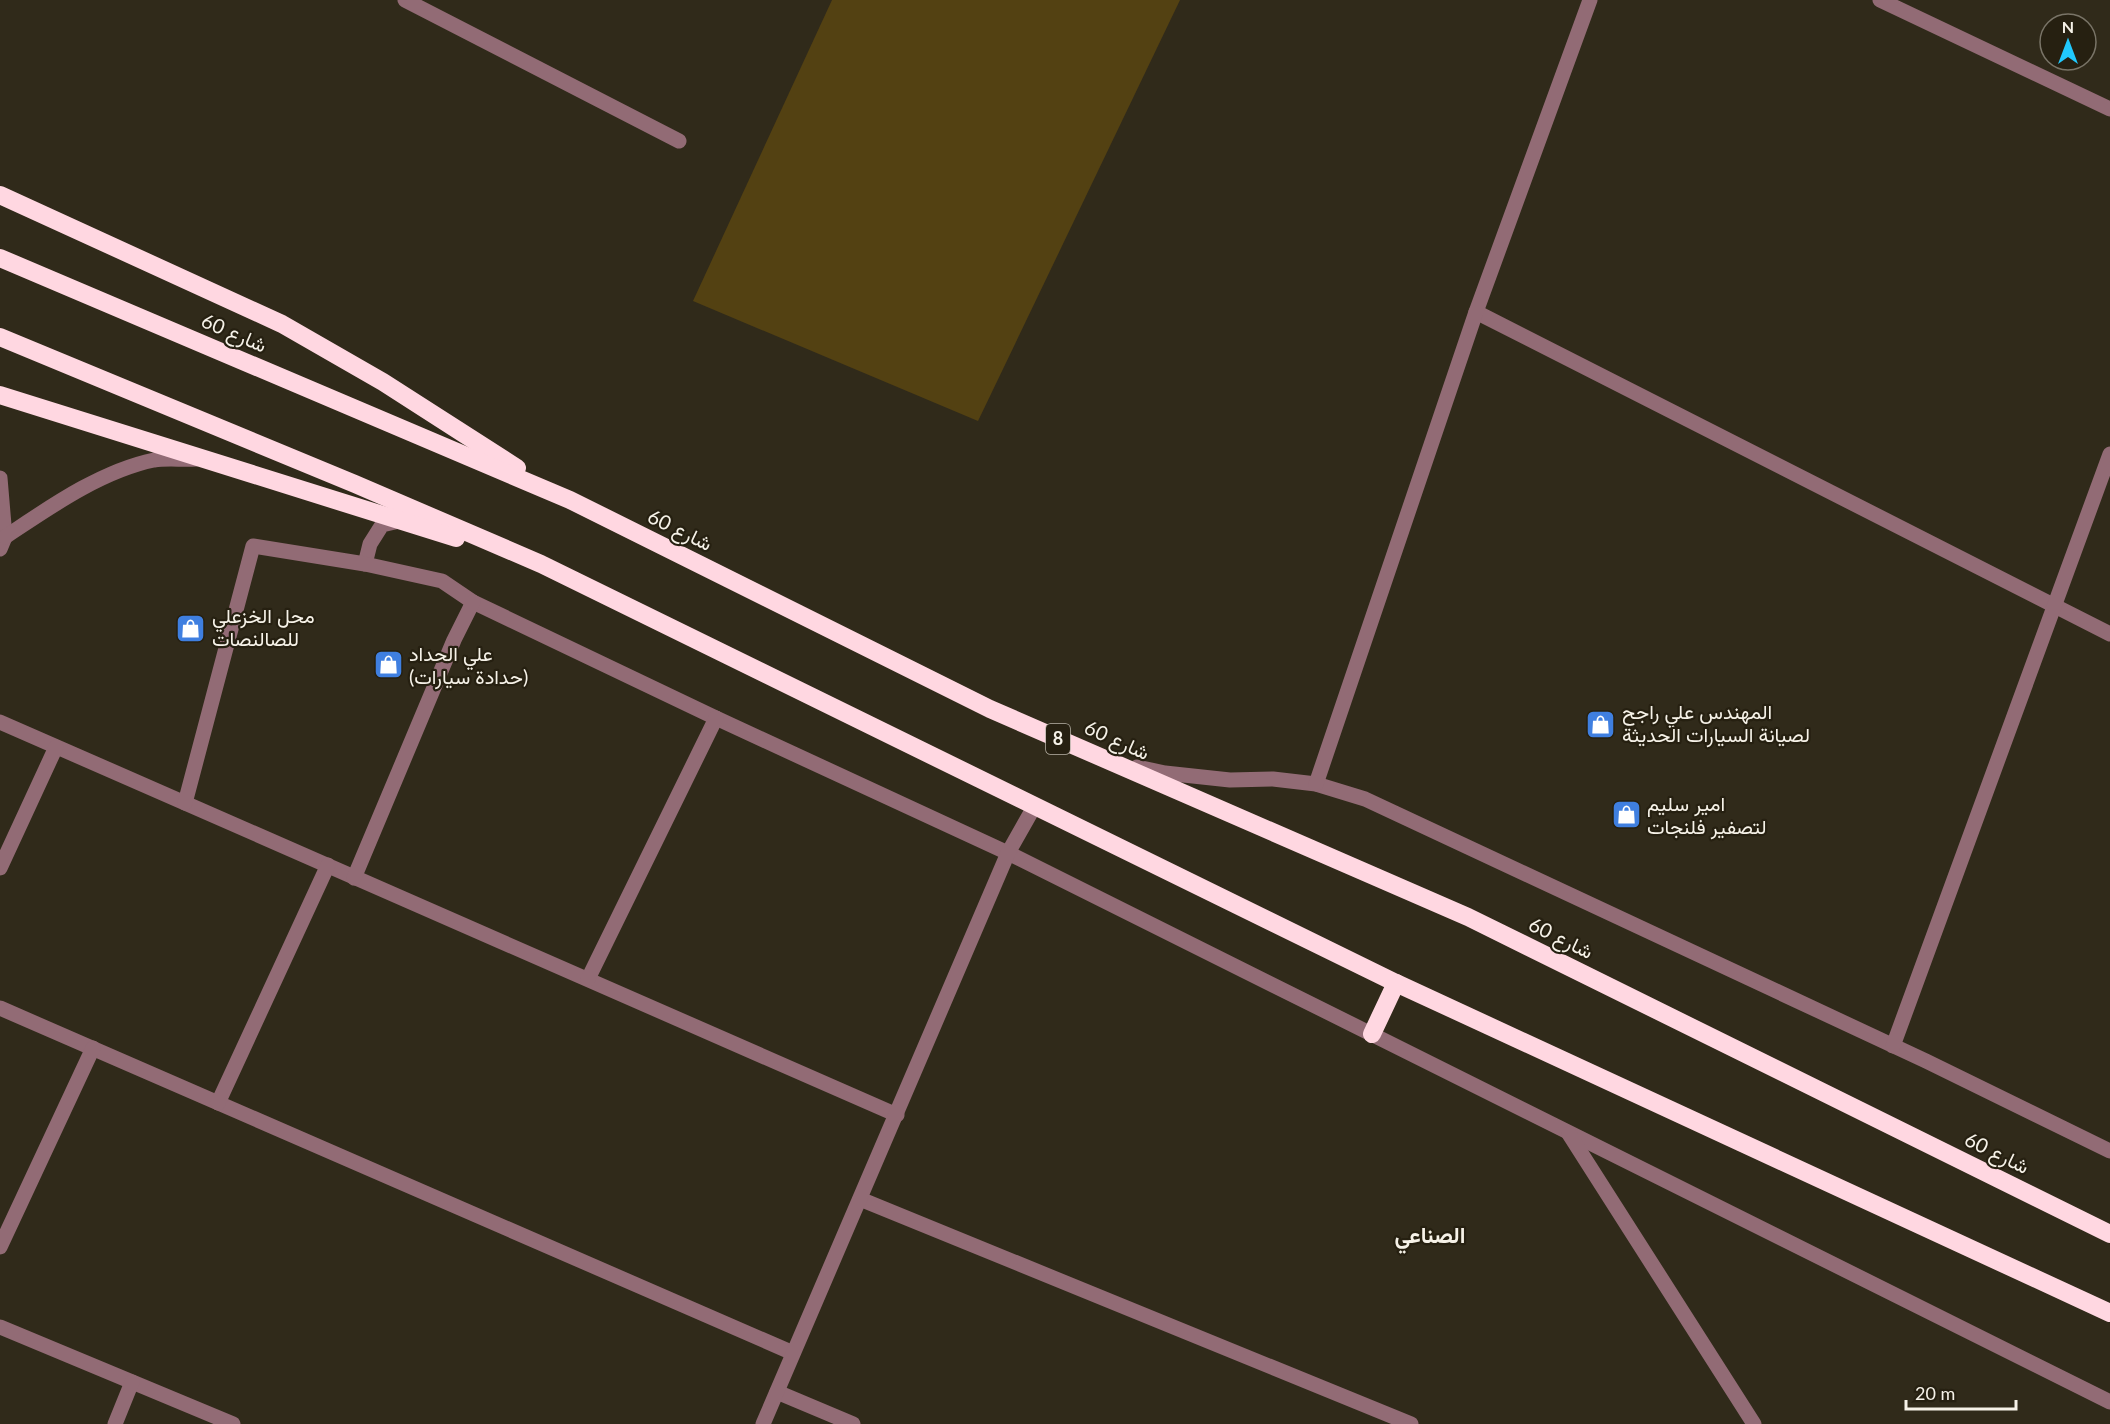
<svg xmlns="http://www.w3.org/2000/svg" width="2110" height="1424" font-family="Lato,Vazirmatn,sans-serif">
	<rect width="100%" height="100%" fill="#302a1a"/>
	<polygon fill="#534112" points="832,0 1180,0 978,421 693,301"/>
	<g fill="none" stroke-linecap="round" stroke-linejoin="round">
		<g stroke="#926b75" stroke-width="15">
			<polyline points="405,0 679,141"/>
			<polyline points="1880,0 2110,109"/>
			<polyline points="1476,312 2110,634"/>
			<polyline points="0,478 5,537 0,549"/>
			<path d="M 5,537 C 50,507 101,471 154,460 C 167,458 183,460 196,459"/>
			<polyline points="365,564 370,544 382,525 399,521"/>
			<polyline points="0,722 897,1115"/>
			<polyline points="1137,767 1165,773 1230,780 1273,779 1316,784 1365,799 1926,1061 2110,1151"/>
			<polyline points="1316,784 1476,312 1590,0"/>
			<polyline points="185,803 253,546 365,564 442,581 473,602 716,718 1008,853 2110,1402"/>
			<polyline points="0,868 56,747"/>
			<polyline points="354,878 454,640 473,602"/>
			<polyline points="588,979 716,718"/>
			<polyline points="0,1008 793,1353"/>
			<polyline points="1893,1046 2110,454"/>
			<polyline points="218,1103 328,865"/>
			<polyline points="1569,1134 1754,1424"/>
			<polyline points="860,1199 1411,1424"/>
			<polyline points="0,1247 93,1048"/>
			<polyline points="0,1327 233,1424"/>
			<polyline points="777,1392 853,1424"/>
			<polyline points="115,1424 132,1382"/>
			<polyline points="763,1424 1008,853 1034,807"/>
		</g>
		<g stroke="#ffd7e1" stroke-width="18">
			<polyline points="0,195 282,324 383,382 517,468"/>
			<polyline points="0,258 570,500 990,709 1468,917 2110,1234"/>
			<polyline points="0,337 355,484 541,564 1396,983 2110,1313"/>
			<polyline points="0,395 456,538"/>
			<polyline points="1372,1034 1396,983"/>
		</g>
	</g>
	<defs>
		<symbol id="shop-square" viewBox="-11 -11 22 22"><rect x="-9" y="-9" width="18" height="18" rx="4" fill="#3f7fe0" stroke="#262011"/><path d="M-5-2.5h2.3a2.7 3.5 0 0 1 5.4 0H5L5.5 6h-11ZM-1.5-2.5h3a1.5 2.3 0 0 0-3 0Z" fill="#fff"/></symbol>
	</defs>
	<g fill-rule="evenodd">
		<use href="#shop-square" x="174" y="612" width="33" height="33"/>
		<use href="#shop-square" x="372" y="648" width="33" height="33"/>
		<use href="#shop-square" x="1584" y="708" width="33" height="33"/>
		<use href="#shop-square" x="1610" y="798" width="33" height="33"/>
	</g>
	<g text-anchor="middle" stroke-width="4.5" stroke-linejoin="round" paint-order="stroke">
		<rect fill="#262011" stroke="#b8b3a8" stroke-width="1.5" x="1046" y="724" width="24" height="30" rx="4.5"/>
		<g font-size="18" font-weight="bold" fill="#f6f2e8">
			<text x="1058" y="745">8</text>
		</g>
		<g font-size="20" fill="#f6f2e8" stroke="#262011">
			<text transform="translate(234 333) rotate(23)" y="7">شارع 60</text>
			<text transform="translate(680 530) rotate(26)" y="7">شارع 60</text>
			<text transform="translate(1117 740) rotate(24)" y="7">شارع 60</text>
			<text transform="translate(1561 938) rotate(26)" y="7">شارع 60</text>
			<text transform="translate(1997 1153) rotate(26)" y="7">شارع 60</text>
		</g>
		<g font-size="20" fill="#f6f2e8" stroke="#262011" text-anchor="start">
			<text x="212" y="623">محل الخزعلي<tspan x="212" dy="23">للصالنصات</tspan></text>
			<text x="409" y="661">علي الحداد<tspan x="409" dy="23">(حدادة سيارات)</tspan></text>
			<text x="1622" y="719">المهندس علي راجح<tspan x="1622" dy="23">لصيانة السيارات الحديثة</tspan></text>
			<text x="1647" y="811">امير سليم<tspan x="1647" dy="23">لتصفير فلنجات</tspan></text>
		</g>
		<g font-size="22" font-weight="bold" fill="#f6f2e8" stroke="#262011">
			<text x="1430" y="1243">الصناعي</text>
		</g>
	</g>
	<g transform="translate(2068 42)"><circle r="28" fill="#262011" stroke="#797467" stroke-width="1.5"/>
	<path d="M0-4.5L10 22L0 15L-10 22Z" fill="#21c9fd"/>
	<text y="-9" font-size="16" font-weight="bold" text-anchor="middle" fill="#f6f2e8">N</text>
	</g>
	<path d="M1906 1400v9h110v-9" fill="none" stroke="#f6f2e8" stroke-width="3"/>
	<text x="1915" y="1400" font-size="18" fill="#f6f2e8" stroke="#262011" stroke-width="4.5" paint-order="stroke">20 m</text>
</svg>
